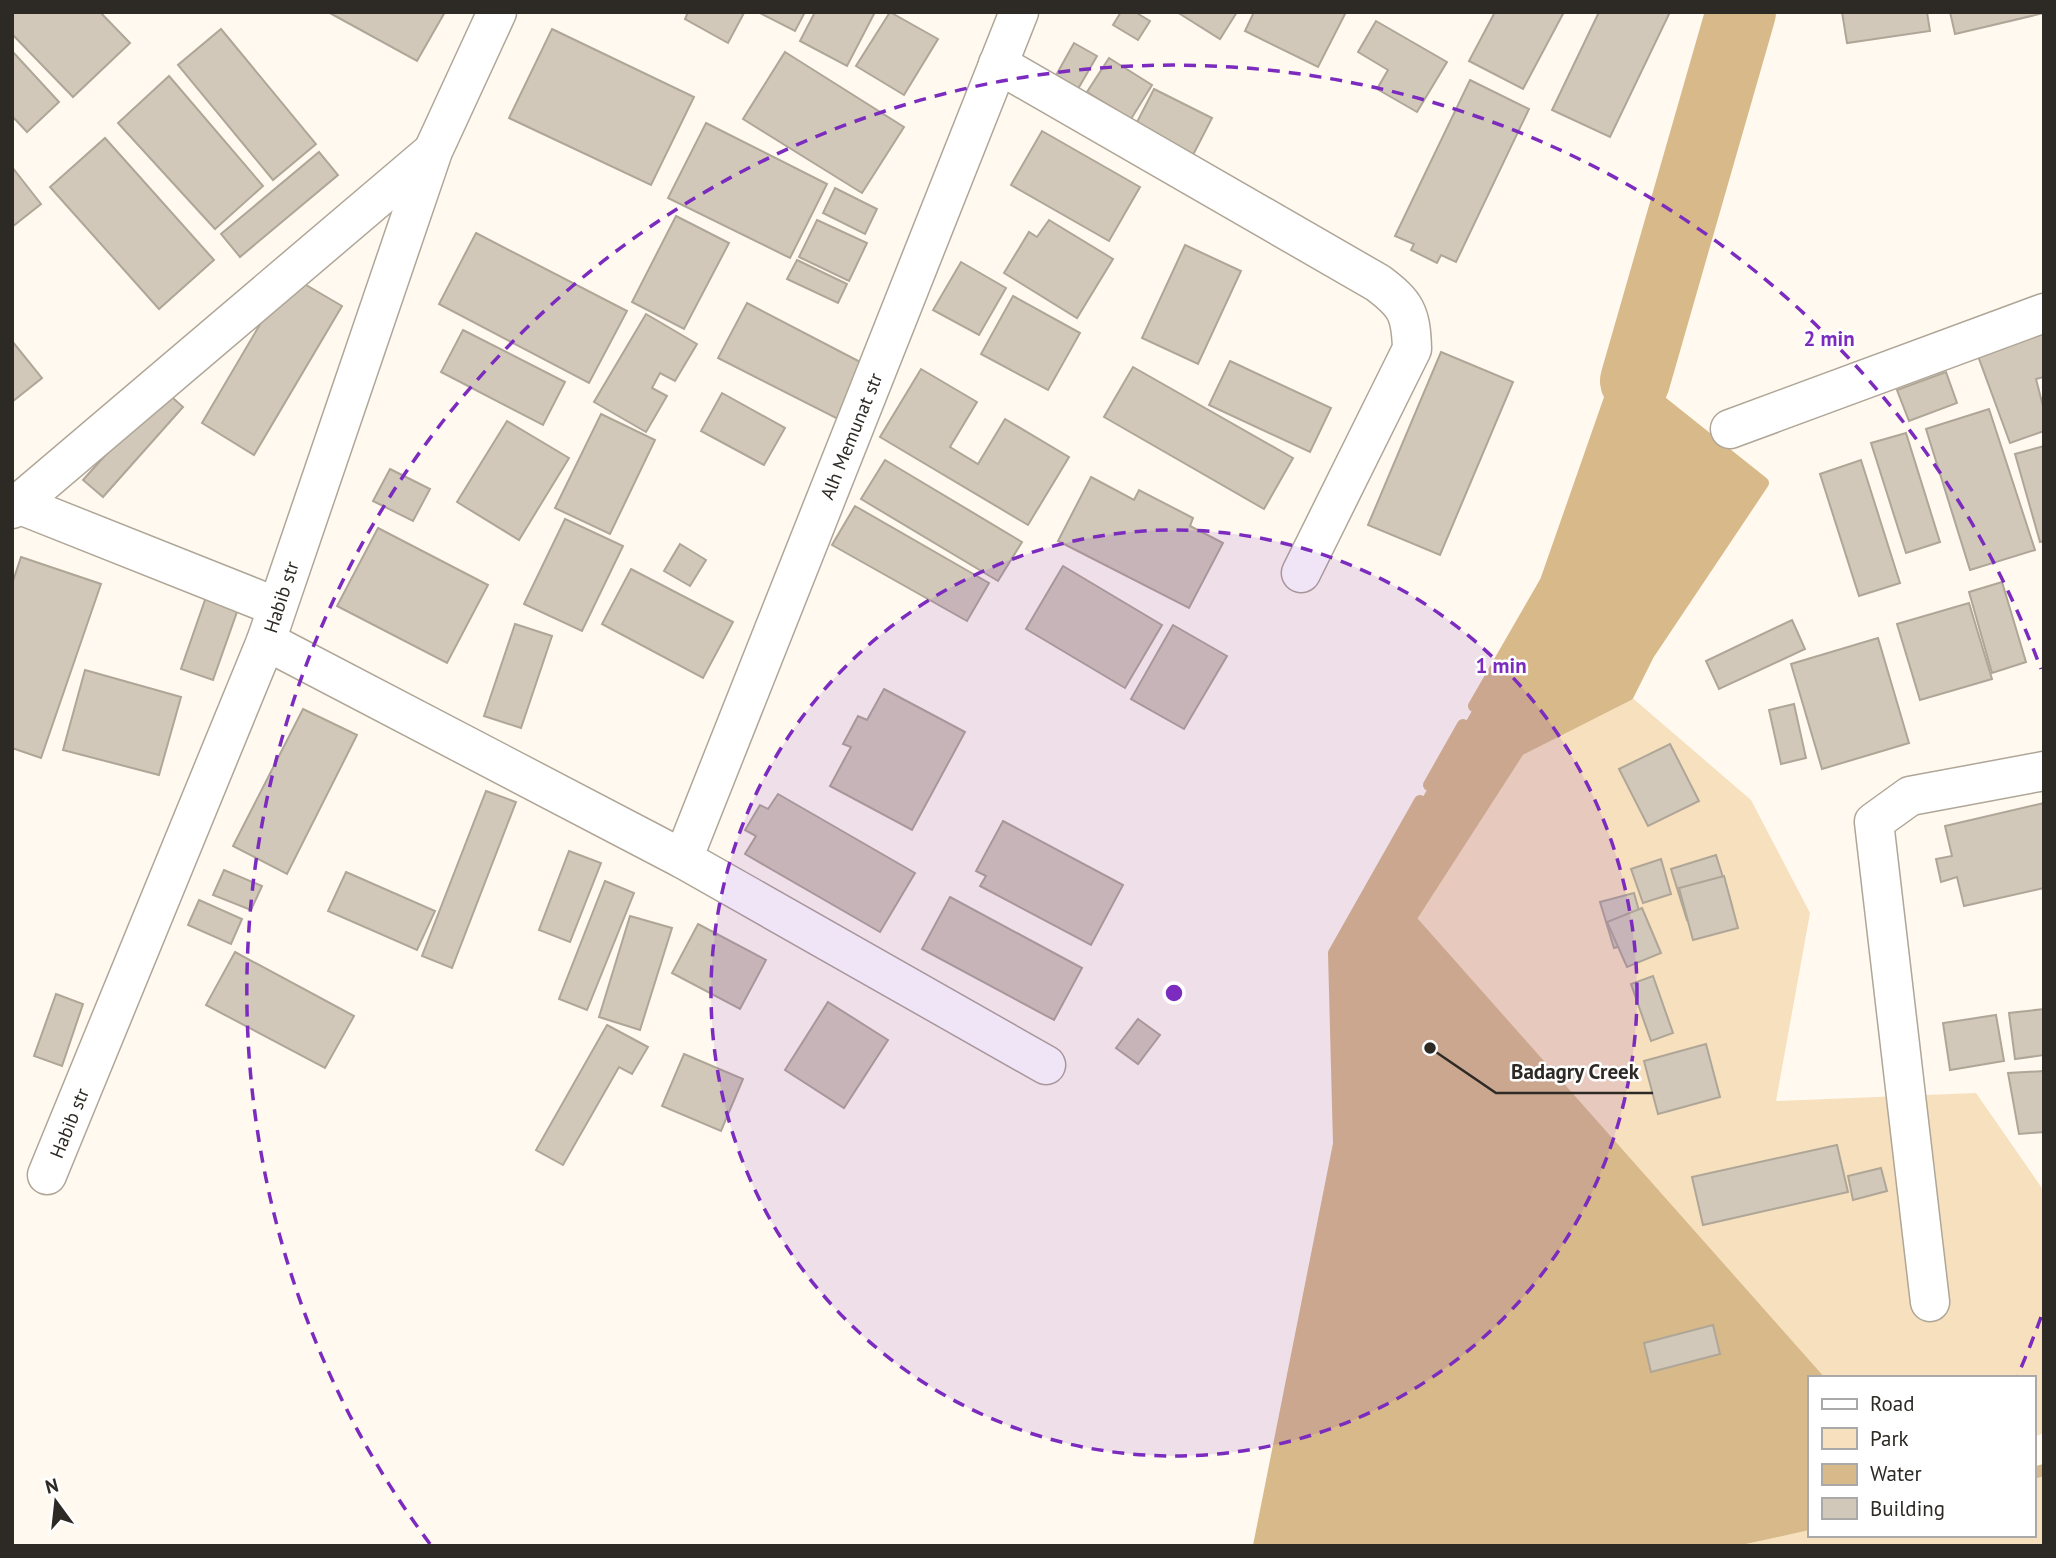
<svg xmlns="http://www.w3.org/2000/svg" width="2056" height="1558" font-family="'PT Sans',sans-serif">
	<rect width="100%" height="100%" fill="#fff9f0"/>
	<g fill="#f6e0be">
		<polygon points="1629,695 1751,800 1810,913 1776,1101 1976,1093 2044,1191 2044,1433 2033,1437 2033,1378 1817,1378 1410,919 1519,750"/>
		<polygon points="2044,1470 2044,1546 1729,1546 1809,1524 1809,1535 2033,1535 2033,1473"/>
	</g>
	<polygon fill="#d7b98a" points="1623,361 1635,381 1763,483 1648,655 1628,695 1519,750 1410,919 1817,1378 1809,1378 1809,1524 1708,1546 1259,1546 1339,1144 1334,953 1546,581"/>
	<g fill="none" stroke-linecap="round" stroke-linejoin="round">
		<g stroke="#d7b98a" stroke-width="12">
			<polyline points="1474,706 1546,581 1623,361 1635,381 1763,483 1648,655 1628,695 1519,750 1410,919 1817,1378"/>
			<polyline points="1429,785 1463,725"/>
			<polyline points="2033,1473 2044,1470"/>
			<polyline points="1259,1546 1339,1144 1334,953 1420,801"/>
			<polyline points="1708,1546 1809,1524"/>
		</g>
		<polyline stroke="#d7b98a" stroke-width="70" points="1635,381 1741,12"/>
	</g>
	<g fill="#d2c8b9" stroke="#afa697" stroke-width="2">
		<polygon points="12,12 100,12 130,43 73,97 12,34"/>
		<polygon points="328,12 445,12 417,61"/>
		<polygon points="688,12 742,12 744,13 728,43 685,19"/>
		<polygon points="758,12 805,12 795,31"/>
		<polygon points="815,12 875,12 847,66 800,41"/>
		<polygon points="890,12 938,39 904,95 856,66"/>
		<polygon points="1121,12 1135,12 1150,21 1138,40 1113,25"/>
		<polygon points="1177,12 1237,12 1220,39"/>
		<polygon points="1254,12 1346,12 1318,67 1245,31"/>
		<polygon points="1495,12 1564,12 1523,89 1469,61"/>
		<polygon points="1599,12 1670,12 1610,137 1552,110"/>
		<polygon points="1842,12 1927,12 1930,31 1847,43"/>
		<polygon points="1950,12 2044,12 2044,13 1955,34"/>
		<polygon points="1376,21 1447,62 1417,112 1377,89 1388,70 1358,52"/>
		<polygon points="221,29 316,144 273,180 178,65"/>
		<polygon points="552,29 694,97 651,185 509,118"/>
		<polygon points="1074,43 1097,56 1078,89 1055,77"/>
		<polygon points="12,51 59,102 27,132 12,116"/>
		<polygon points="785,52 904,127 862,193 743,119"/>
		<polygon points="1109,58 1152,85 1131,119 1087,92"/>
		<polygon points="169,76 263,186 215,229 118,123"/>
		<polygon points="1470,80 1529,109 1456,262 1441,255 1437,263 1411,250 1414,244 1395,236"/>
		<polygon points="1154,89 1212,118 1193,155 1135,126"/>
		<polygon points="706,123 827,184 790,258 668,198"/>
		<polygon points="1042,131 1140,187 1109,241 1011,185"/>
		<polygon points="105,138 214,260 159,309 50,187"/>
		<polygon points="319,152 338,175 240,257 221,234"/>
		<polygon points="12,167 41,204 12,227"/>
		<polygon points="835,188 877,209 865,234 823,213"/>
		<polygon points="676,216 729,243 684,329 632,302"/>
		<polygon points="817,220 867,243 849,281 799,257"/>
		<polygon points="1049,220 1113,259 1077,318 1004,273 1029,232 1037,237"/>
		<polygon points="476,233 627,311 589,383 439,304"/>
		<polygon points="1185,245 1241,271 1198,364 1142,338"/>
		<polygon points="797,260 847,284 838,303 787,279"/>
		<polygon points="961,262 1006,288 979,335 933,310"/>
		<polygon points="289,275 342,306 254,455 202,423"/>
		<polygon points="1013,296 1080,333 1048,390 981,354"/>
		<polygon points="747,303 866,365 838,419 718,358"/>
		<polygon points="646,314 697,344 675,381 660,373 652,388 667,396 646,432 594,402"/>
		<polygon points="463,330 565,382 543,425 441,372"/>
		<polygon points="2044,332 2044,377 2036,379 2044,410 2044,431 2010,443 1978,356"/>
		<polygon points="12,341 42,378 12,402"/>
		<polygon points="1441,352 1513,382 1440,555 1368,525"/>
		<polygon points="1230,361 1331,408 1310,452 1209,405"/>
		<polygon points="1133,367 1293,458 1264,509 1104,417"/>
		<polygon points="921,369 977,402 950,447 978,464 1005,419 1069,457 1028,525 880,437"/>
		<polygon points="1946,372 1957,403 1909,421 1897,390"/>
		<polygon points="164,390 183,407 103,497 83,480"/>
		<polygon points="722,393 785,428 764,465 701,431"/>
		<polygon points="1989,409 2035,550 1970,570 1926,429"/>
		<polygon points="601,414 655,440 610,534 555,508"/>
		<polygon points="507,421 569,458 519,540 457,502"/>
		<polygon points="1906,433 1940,542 1906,553 1871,443"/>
		<polygon points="2044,446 2044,541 2040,542 2015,454"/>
		<polygon points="885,460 1022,542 998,581 861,499"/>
		<polygon points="1861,460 1900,583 1859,596 1820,474"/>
		<polygon points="390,469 430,489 413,521 373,501"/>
		<polygon points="1091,477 1134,500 1139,490 1193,518 1190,526 1223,543 1189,608 1058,541"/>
		<polygon points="855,506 989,583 967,621 832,545"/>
		<polygon points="565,519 623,546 582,631 524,604"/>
		<polygon points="378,528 488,585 447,663 337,606"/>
		<polygon points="680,544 706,560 690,586 664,571"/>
		<polygon points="21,557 101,584 41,758 12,748 12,584"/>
		<polygon points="1063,566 1162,625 1125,688 1026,629"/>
		<polygon points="631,569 733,622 703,678 602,624"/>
		<polygon points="2002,582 2026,662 1992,673 1969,592"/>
		<polygon points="206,597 238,609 213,680 181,669"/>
		<polygon points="1969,603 1992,679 1920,700 1897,624"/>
		<polygon points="1792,620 1805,649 1719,689 1706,661"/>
		<polygon points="515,624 552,636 521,728 484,716"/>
		<polygon points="1173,625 1227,656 1184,729 1131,699"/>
		<polygon points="1878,638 1909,743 1822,769 1791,664"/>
		<polygon points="85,670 181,697 159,775 63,750"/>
		<polygon points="884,689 965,732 912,830 830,786 851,747 843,744 858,716 867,720"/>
		<polygon points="1794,704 1806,758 1781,764 1769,710"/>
		<polygon points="303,709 357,735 287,874 233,846"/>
		<polygon points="1670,744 1699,801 1648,826 1619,769"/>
		<polygon points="486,791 516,802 452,968 422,956"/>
		<polygon points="778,794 915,873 880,932 745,854 756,836 745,830 760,805 768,809"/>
		<polygon points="2044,803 2044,888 1964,906 1957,877 1941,882 1936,859 1952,856 1945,826"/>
		<polygon points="1003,821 1123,885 1091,945 980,886 986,876 976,871"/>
		<polygon points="569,851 601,863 570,942 539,930"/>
		<polygon points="1716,855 1732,906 1687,920 1671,869"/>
		<polygon points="1661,859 1671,894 1643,903 1631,869"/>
		<polygon points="224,870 262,886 251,910 213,895"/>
		<polygon points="346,872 435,911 417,950 328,911"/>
		<polygon points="1724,876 1738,928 1693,940 1679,888"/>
		<polygon points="605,881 634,893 587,1010 559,999"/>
		<polygon points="1634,893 1647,939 1614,948 1600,902"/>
		<polygon points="950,897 1082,968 1054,1020 922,949"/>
		<polygon points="199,900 242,919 231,944 188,925"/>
		<polygon points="1642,908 1661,953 1627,967 1607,922"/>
		<polygon points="630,916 672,928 640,1030 599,1017"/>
		<polygon points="698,924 766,960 740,1009 672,973"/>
		<polygon points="235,952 354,1016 325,1068 206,1005"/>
		<polygon points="1653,976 1673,1033 1651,1041 1631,984"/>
		<polygon points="56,994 83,1004 62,1066 34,1056"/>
		<polygon points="828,1002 888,1040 844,1108 785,1070"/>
		<polygon points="2044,1009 2044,1055 2015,1059 2009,1013"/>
		<polygon points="1996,1015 2004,1061 1950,1070 1943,1023"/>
		<polygon points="1138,1019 1160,1035 1138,1064 1116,1048"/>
		<polygon points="607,1025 648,1047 632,1074 619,1067 563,1165 536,1150"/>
		<polygon points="1706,1044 1720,1097 1658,1114 1644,1061"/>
		<polygon points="684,1054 743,1079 721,1131 662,1106"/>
		<polygon points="2044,1071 2044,1132 2019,1134 2008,1073"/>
		<polygon points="1837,1145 1848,1192 1703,1225 1692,1177"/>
		<polygon points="1881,1168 1887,1191 1853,1200 1848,1176"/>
		<polygon points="1713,1325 1720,1354 1651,1372 1644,1343"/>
	</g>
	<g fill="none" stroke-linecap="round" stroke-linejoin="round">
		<defs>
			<g id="street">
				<path d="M 998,64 L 1378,283 C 1406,304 1411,313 1412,349 L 1301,573"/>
				<polyline points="1730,429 2044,313"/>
				<polyline points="18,504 277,607"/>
				<polyline points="12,509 432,152"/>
				<polyline points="266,641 683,859 1046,1065"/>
				<polyline points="683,859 1019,12"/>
				<polyline points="47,1175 266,641 433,151 497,12"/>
				<polyline points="1930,1302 1874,822 1910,796 2044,771"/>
			</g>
		</defs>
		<use href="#street" stroke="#afa697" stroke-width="41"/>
		<use href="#street" stroke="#fff" stroke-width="38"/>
	</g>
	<circle cx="1174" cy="993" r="463" fill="#7b2cbf" fill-opacity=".12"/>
	<g fill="none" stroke="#7b2cbf" stroke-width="3.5" stroke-dasharray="12 9">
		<circle cx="1174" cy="993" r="463"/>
		<path d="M2041 1317A926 926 0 0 1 2017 1377M430 1544A926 926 0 1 1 2041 669"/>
	</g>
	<g text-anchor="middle" stroke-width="5" stroke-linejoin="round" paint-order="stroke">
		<g font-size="19" fill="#2d2924" stroke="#fff">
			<text transform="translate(851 436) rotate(-68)" y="7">Alh Memunat str</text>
			<text transform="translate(281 597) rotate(-72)" y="7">Habib str</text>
			<text transform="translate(69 1123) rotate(-68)" y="7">Habib str</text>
		</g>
	</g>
	<circle cx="1174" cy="993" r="10" fill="#7b2cbf" stroke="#fff" stroke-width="3.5"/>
	<g font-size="21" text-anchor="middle" font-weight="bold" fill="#7b2cbf" stroke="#fff" stroke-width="5" stroke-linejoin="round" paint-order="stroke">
		<text x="1829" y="346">2 min</text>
		<text x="1501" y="673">1 min</text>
	</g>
	<path fill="none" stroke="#2d2924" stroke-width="2.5" d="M1430 1048L1496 1093H1653"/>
	<circle fill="#2d2924" stroke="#fff" stroke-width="2.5" cx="1430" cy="1048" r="7"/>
	<g font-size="21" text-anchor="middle" font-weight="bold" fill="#2d2924" stroke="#fff" stroke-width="5" stroke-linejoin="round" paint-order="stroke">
		<text x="1575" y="1079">Badagry Creek</text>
	</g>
	<rect width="2056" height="1558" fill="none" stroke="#2d2924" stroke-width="28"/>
	<rect x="1808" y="1376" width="228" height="161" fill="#ffffff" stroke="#aba9a7" stroke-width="2"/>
	<rect x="1822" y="1399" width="35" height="10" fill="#ffffff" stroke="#aba9a7" stroke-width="2"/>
	<text x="1870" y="1411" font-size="21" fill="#2d2924">Road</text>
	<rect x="1822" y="1428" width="35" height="21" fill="#f6e0be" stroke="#aba9a7" stroke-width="2"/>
	<text x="1870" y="1446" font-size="21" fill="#2d2924">Park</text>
	<rect x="1822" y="1464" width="35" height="21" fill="#d7b98a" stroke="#aba9a7" stroke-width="2"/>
	<text x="1870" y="1481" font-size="21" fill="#2d2924">Water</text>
	<rect x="1822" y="1498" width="35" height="21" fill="#d2c8b9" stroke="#aba9a7" stroke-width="2"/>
	<text x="1870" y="1516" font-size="21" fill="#2d2924">Building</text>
	<g transform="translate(56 1502) rotate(345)" stroke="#ffffff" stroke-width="5" paint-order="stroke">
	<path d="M0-5L12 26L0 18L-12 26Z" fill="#2d2924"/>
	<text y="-10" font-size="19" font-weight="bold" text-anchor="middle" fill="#2d2924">N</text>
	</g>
</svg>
